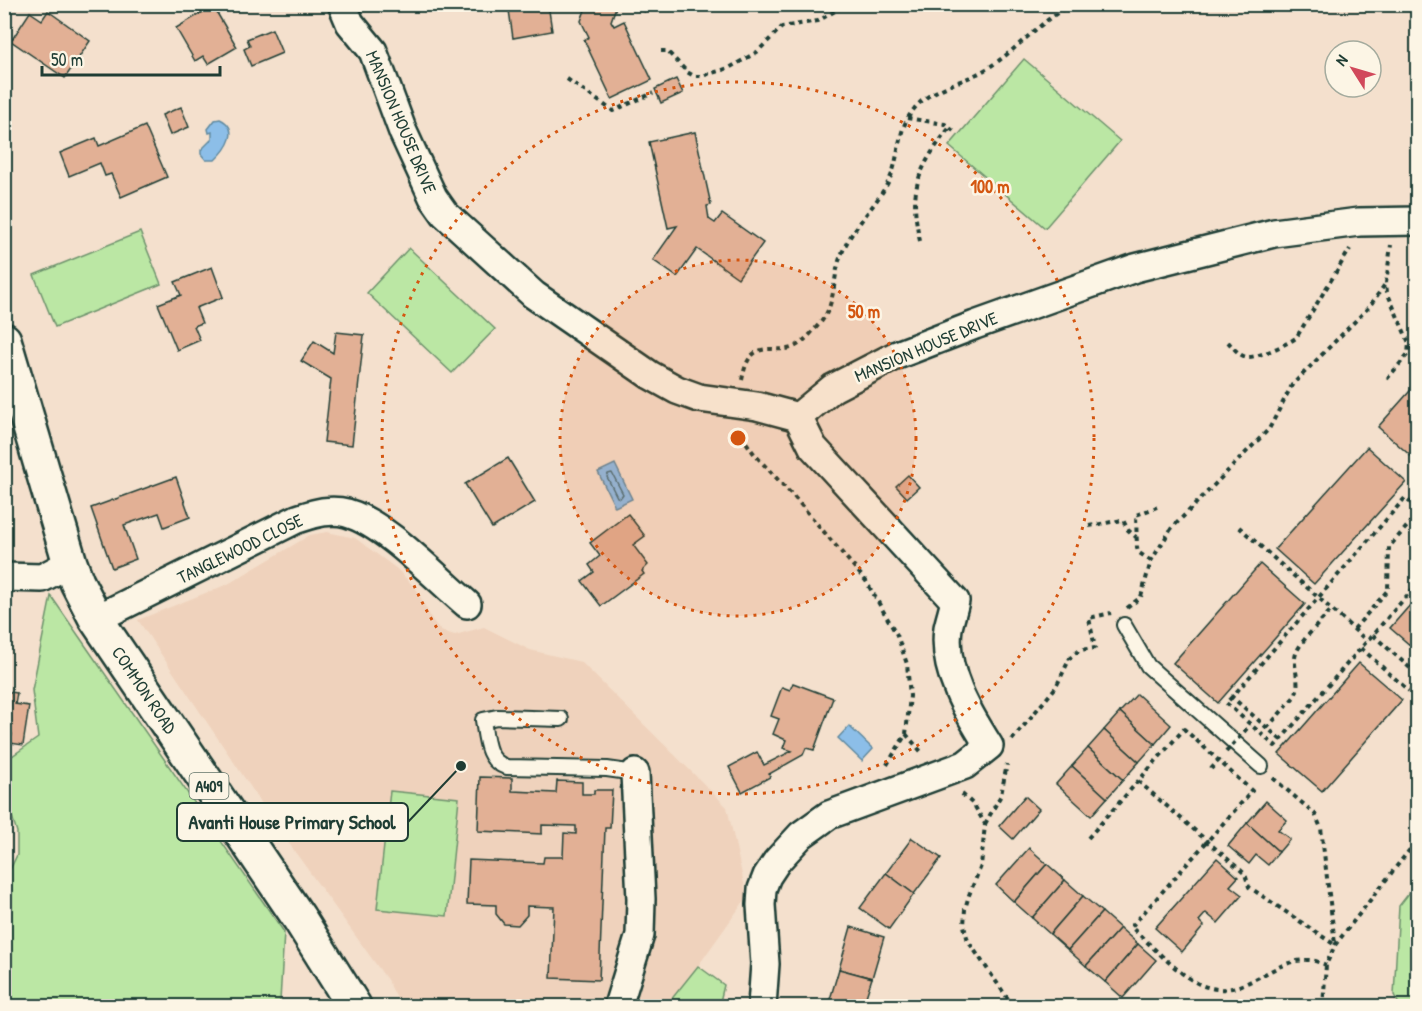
<svg xmlns="http://www.w3.org/2000/svg" width="1422" height="1011" font-family="'Patrick Hand',sans-serif">
	<rect width="100%" height="100%" fill="#f4e0cd"/>
	<filter id="ink" filterUnits="userSpaceOnUse"><feTurbulence type="fractalNoise" baseFrequency=".0167" numOctaves="2"/><feDisplacementMap in="SourceGraphic" scale="12" xChannelSelector="R" yChannelSelector="G"/><feConvolveMatrix kernelMatrix="1 2 1 2 8 2 1 2 1" color-interpolation-filters="sRGB"/></filter>
	<g filter="url(#ink)">
		<polygon fill="#efd2bc" points="327,532 355,538 397,569 417,590 432,620 441,631 455,635 484,627 530,650 581,662 727,807 747,897 698,966 666,1006 401,1006 388,981 285,838 138,620 228,584 310,535"/>
		<g fill="#bbe7a4" stroke="#6d926c" stroke-width="1.5">
			<polygon points="1024,59 1120,141 1045,228 949,146"/>
			<polygon points="140,232 161,284 55,327 34,275"/>
			<polygon points="409,248 495,329 452,373 367,293"/>
			<polygon points="51,596 284,932 280,1001 282,1006 5,1006 5,880 17,855 17,832 5,795 5,761 38,738 32,690"/>
			<polygon points="390,791 459,798 447,916 377,909"/>
			<polygon points="1417,883 1417,1006 1400,1006 1394,995 1399,906"/>
			<polygon points="698,966 724,985 719,1006 666,1006"/>
		</g>
		<g fill="#8cbee8" stroke="#608aa0" stroke-width="1.5">
			<path d="M 220,119 C 241,129 227,149 215,160 L 206,160 L 201,154 L 201,150 L 212,139 L 212,132 L 209,133 L 208,129 L 215,120 Z"/>
			<polygon points="615,464 632,499 615,507 598,472"/>
			<polygon points="849,726 873,749 862,761 838,738"/>
		</g>
		<g fill="none" stroke-linecap="round" stroke-linejoin="round">
			<polygon stroke="#4b717c" stroke-width="1.5" points="612,473 623,494 620,498 617,497 607,477 608,474"/>
		</g>
		<g fill="#e2b095" stroke="#1f3d34" stroke-width="1.5">
			<polygon points="541,4 548,4 552,31 513,38 509,10"/>
			<polygon points="574,4 617,4 611,21 614,26 624,21 652,80 612,99 584,40 589,37 581,21 585,10"/>
			<polygon points="213,6 237,47 208,64 203,56 195,61 176,28"/>
			<polygon points="48,11 90,41 65,78 11,41 30,12 42,20"/>
			<polygon points="272,29 282,53 251,66 244,49 250,46 247,39"/>
			<polygon points="676,79 683,93 661,103 655,89"/>
			<polygon points="181,107 189,127 170,135 162,115"/>
			<polygon points="145,126 167,177 121,197 111,174 105,176 100,163 69,176 60,153 96,138 99,146"/>
			<polygon points="695,132 711,205 707,206 709,219 715,223 722,214 763,243 738,278 697,249 677,277 653,260 677,226 668,228 649,142"/>
			<polygon points="212,267 223,297 196,308 202,323 194,326 200,340 177,350 158,304 181,295 175,282"/>
			<polygon points="336,332 364,335 352,445 324,442 331,379 301,361 314,341 333,353"/>
			<polygon points="1418,382 1418,451 1412,457 1378,427"/>
			<polygon points="1367,447 1406,482 1314,584 1275,549"/>
			<polygon points="508,458 535,502 492,528 465,484"/>
			<polygon points="908,475 919,487 907,498 896,486"/>
			<polygon points="176,477 190,517 164,527 159,513 124,525 136,559 112,568 91,508"/>
			<polygon points="628,514 645,536 633,545 648,565 642,571 644,574 601,606 582,581 594,572 589,565 600,556 590,543"/>
			<polygon points="1260,564 1305,604 1218,703 1173,663"/>
			<polygon points="1418,596 1418,652 1390,628"/>
			<polygon points="1359,663 1402,700 1322,791 1279,754"/>
			<polygon points="793,683 833,698 814,750 806,748 803,755 769,774 770,777 742,792 729,767 757,752 764,765 792,751 783,748 786,740 773,734 779,719 771,716 782,687 790,690"/>
			<polygon points="4,691 17,693 15,704 29,706 23,745 10,743 12,734 4,732"/>
			<polygon points="1137,694 1171,725 1155,744 1120,712"/>
			<polygon points="1120,712 1155,744 1139,762 1104,730"/>
			<polygon points="1104,730 1139,762 1123,780 1088,748"/>
			<polygon points="1088,748 1123,780 1107,798 1072,766"/>
			<polygon points="1072,766 1107,798 1091,816 1056,784"/>
			<polygon points="480,777 512,778 512,791 556,793 557,781 582,782 582,794 594,794 594,790 612,790 610,828 605,828 599,980 551,978 554,907 527,906 527,915 518,925 504,924 496,914 496,905 467,904 469,860 543,863 544,857 563,857 564,833 576,834 576,826 542,825 542,834 478,831"/>
			<polygon points="1025,796 1039,809 1013,839 999,826"/>
			<polygon points="1266,801 1287,820 1278,830 1290,839 1279,852 1247,823"/>
			<polygon points="1247,823 1279,852 1268,865 1256,855 1249,864 1228,846"/>
			<polygon points="912,838 941,858 914,894 886,873"/>
			<polygon points="1029,848 1047,864 1014,902 996,885"/>
			<polygon points="1217,858 1238,877 1230,886 1242,895 1218,923 1206,913 1199,921 1204,926 1182,952 1155,928"/>
			<polygon points="1047,864 1065,880 1032,918 1014,902"/>
			<polygon points="886,873 914,894 889,929 860,908"/>
			<polygon points="1065,880 1083,896 1050,934 1032,918"/>
			<polygon points="1083,896 1102,912 1068,950 1050,934"/>
			<polygon points="1102,912 1120,928 1086,966 1068,950"/>
			<polygon points="851,927 884,937 872,978 839,969"/>
			<polygon points="1120,928 1138,944 1105,982 1086,966"/>
			<polygon points="1138,944 1156,960 1123,998 1105,982"/>
			<polygon points="839,969 872,978 863,1006 828,1006"/>
		</g>
		<g fill="none" stroke-linecap="round" stroke-linejoin="round">
			<defs>
				<g id="lane">
					<polyline points="1124,625 1148,666 1261,766"/>
					<path d="M 561,719 L 497,717 L 483,720 C 486,738 486,762 507,767 L 607,769 L 635,773"/>
				</g>
				<g id="street">
					<polyline points="342,4 350,23 373,51 403,132 433,197 445,214 534,295 650,375 677,390 699,398 757,406 798,417 833,388 897,355 975,325 1135,268 1274,233 1359,222 1418,221"/>
					<polyline points="4,577 42,578 70,563"/>
					<path d="M 96,619 L 297,519 C 313,514 329,508 347,513 C 386,524 435,577 467,604"/>
					<polyline points="618,1006 640,935 641,899 635,773"/>
					<path d="M 762,1006 L 765,964 L 761,905 L 762,889 L 767,876 L 777,861 L 801,835 L 829,815 L 965,765 L 989,746 C 968,713 942,670 948,628 C 950,619 953,610 955,601 L 813,447 L 798,417"/>
				</g>
				<polyline id="primary" points="4,340 70,563 77,582 96,619 299,918 354,1006"/>
			</defs>
			<use href="#lane" stroke="#1f3d34" stroke-width="18"/>
			<use href="#street" stroke="#1f3d34" stroke-width="32"/>
			<use href="#primary" stroke="#1f3d34" stroke-width="38"/>
			<g stroke="#1f3d34" stroke-width="4" stroke-dasharray="4.5 4.5" stroke-linecap="butt">
				<polyline points="643,12 646,4"/>
				<polyline points="661,51 667,51 687,72 694,76 702,76 729,68 757,52 782,27 818,21 847,4"/>
				<polyline points="567,79 613,111 653,93"/>
				<polyline points="907,118 945,124 957,134"/>
				<path d="M 920,241 C 908,188 918,169 950,127"/>
				<path d="M 1228,342 C 1233,347 1239,356 1247,357 C 1258,358 1287,344 1296,338 L 1350,249"/>
				<polyline points="1387,379 1408,354 1409,343 1387,292 1386,283 1391,245"/>
				<path d="M 742,380 C 746,360 751,348 773,349 C 778,349 785,350 791,348 C 802,345 813,331 821,322 C 837,302 832,275 842,253 C 853,225 879,204 891,176 C 900,154 897,129 914,109 C 929,90 956,84 977,74 C 1012,57 1036,23 1072,4"/>
				<polyline points="736,428 755,455 795,498 866,581 897,635 907,664 910,696 906,734 885,768"/>
				<polyline points="1089,526 1123,520 1128,530 1136,537"/>
				<polyline points="1239,527 1367,641"/>
				<polyline points="1151,561 1138,552 1137,548 1136,515 1157,507"/>
				<polyline points="1127,608 1141,597 1151,561 1171,529 1269,429 1292,385 1369,307 1386,283"/>
				<polyline points="1354,629 1388,590 1389,547 1418,514"/>
				<polyline points="1373,635 1418,675"/>
				<polyline points="1361,648 1409,691"/>
				<polyline points="1232,697 1226,703 1275,746 1418,583"/>
				<path d="M 1267,728 L 1295,696 C 1301,683 1294,671 1295,658 C 1296,644 1322,621 1332,609"/>
				<polyline points="906,734 923,754"/>
				<polyline points="1012,740 1056,687 1070,658 1080,650 1095,648 1089,618 1111,613"/>
				<polyline points="1281,740 1232,697 1405,498 1418,509"/>
				<polyline points="1211,769 1220,759"/>
				<polyline points="1273,778 1315,814 1321,828 1335,944"/>
				<polyline points="1138,781 1245,874 1249,887 1335,945"/>
				<polyline points="962,794 974,805 985,824 981,866 969,895 965,909 964,926 968,941 1013,1006"/>
				<polyline points="985,824 1001,795 1007,764"/>
				<path d="M 1088,838 L 1184,729 L 1252,791 L 1131,927 C 1149,943 1178,974 1199,984 C 1243,1004 1268,959 1309,960 C 1314,960 1321,963 1326,965"/>
				<polyline points="1323,1006 1326,965 1335,945 1418,839"/>
			</g>
			<use href="#lane" stroke="#fcf5e5" stroke-width="14"/>
			<use href="#street" stroke="#fcf5e5" stroke-width="27"/>
			<use href="#primary" stroke="#fcf5e5" stroke-width="33"/>
			<polyline stroke="#1f3d34" stroke-width="4" stroke-dasharray="4.5 4.5" stroke-linecap="butt" points="1226,752 1250,725"/>
		</g>
	</g>
	<circle cx="738" cy="438" r="178" fill="#d45610" fill-opacity=".12"/>
	<g fill="none" stroke="#d45610" stroke-width="3" stroke-dasharray="3 6">
		<circle cx="738" cy="438" r="178"/>
		<circle cx="738" cy="438" r="356"/>
	</g>
	<g text-anchor="middle" stroke-width="5" stroke-linejoin="round" paint-order="stroke">
		<rect fill="#fcf5e5" stroke="#617469" stroke-width="1.5" x="189.5" y="773" width="39" height="26" rx="4.5"/>
		<g font-size="16" font-weight="bold" fill="#1f3d34">
			<text x="209" y="792">A409</text>
		</g>
		<g font-size="18" fill="#1f3d34" stroke="#fcf5e5">
			<text transform="translate(401 122) rotate(67)" y="6">MANSION HOUSE DRIVE</text>
			<text transform="translate(926 347) rotate(-23)" y="6">MANSION HOUSE DRIVE</text>
			<text transform="translate(240 549) rotate(-26)" y="6">TANGLEWOOD CLOSE</text>
			<text transform="translate(144 690) rotate(56)" y="6">COMMON ROAD</text>
		</g>
	</g>
	<circle cx="738" cy="438" r="9" fill="#d45610" stroke="#fcf5e5" stroke-width="3"/>
	<g font-size="18" text-anchor="middle" font-weight="bold" fill="#d45610" stroke="#fcf5e5" stroke-width="5" stroke-linejoin="round" paint-order="stroke">
		<text x="990" y="193">100 m</text>
		<text x="864" y="318">50 m</text>
	</g>
	<path fill="none" stroke="#1f3d34" stroke-width="2" d="M461 766L408 822"/>
	<circle fill="#1f3d34" stroke="#fcf5e5" stroke-width="2" cx="461" cy="766" r="6"/>
	<rect fill="#fcf5e5" stroke="#1f3d34" stroke-width="2" x="177" y="803" width="231" height="38" rx="6"/>
	<g font-size="20" text-anchor="middle" font-weight="bold" fill="#1f3d34">
		<text x="292" y="829">Avanti House Primary School</text>
	</g>
	<rect width="1422" height="1011" fill="none" stroke="#fcf5e5" stroke-width="24"/>
	<rect x="12" y="12" width="1398" height="987" fill="none" stroke="#1f3d34" stroke-width="2" filter="url(#ink)"/>
	<g transform="translate(1353 69) rotate(307)"><circle r="28" fill="#fcf5e5" stroke="#a4ab9e" stroke-width="1.5"/>
	<path d="M0-4.5L10 22L0 15L-10 22Z" fill="#d1495b"/>
	<text y="-9" font-size="16" font-weight="bold" text-anchor="middle" fill="#1f3d34">N</text>
	</g>
	<path d="M42 66v9h178v-9" fill="none" stroke="#1f3d34" stroke-width="3"/>
	<text x="51" y="66" font-size="18" fill="#1f3d34" stroke="#fcf5e5" stroke-width="4.5" paint-order="stroke">50 m</text>
</svg>
